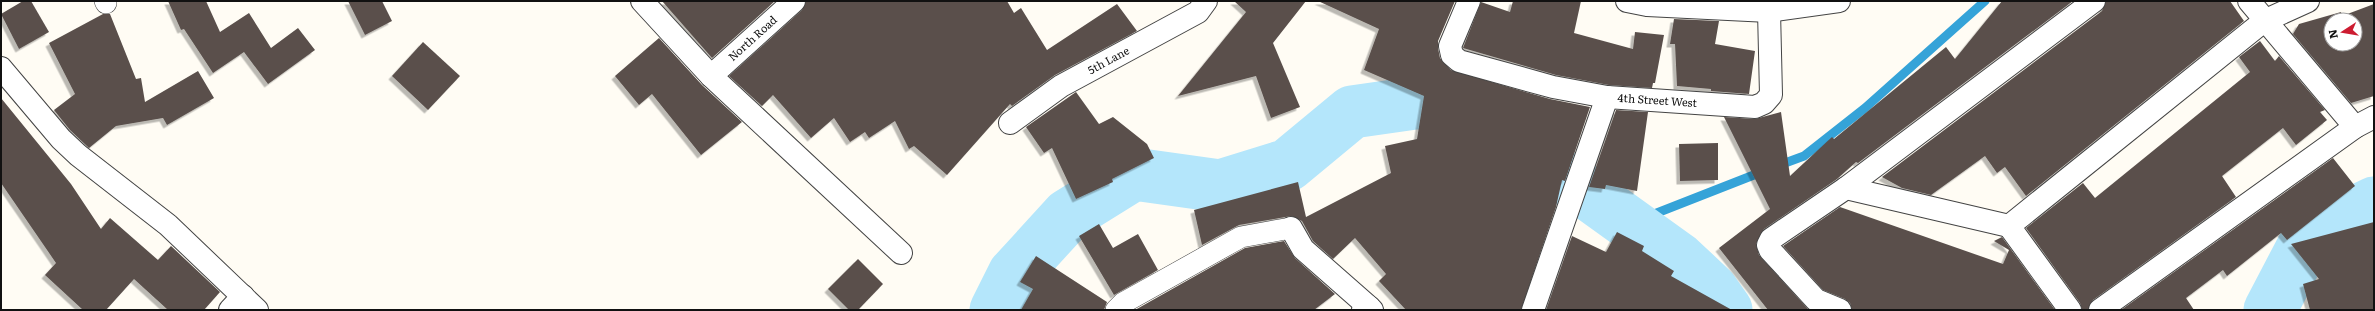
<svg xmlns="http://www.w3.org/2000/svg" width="2375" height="311" font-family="Literata,serif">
	<defs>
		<filter id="shadow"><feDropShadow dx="-3.5" dy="3.5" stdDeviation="0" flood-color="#0004"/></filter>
	</defs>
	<rect width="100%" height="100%" fill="#fffcf4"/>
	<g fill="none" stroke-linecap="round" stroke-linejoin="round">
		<g stroke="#35a3d8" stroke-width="9">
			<polyline points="1777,166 1804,156 1865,108 1985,1"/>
			<polyline points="1625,220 1644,218 1764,171"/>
		</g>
		<g stroke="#b4e6fb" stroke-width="53">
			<polyline points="996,310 1014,274 1068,215 1134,174 1220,186 1288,165 1352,112 1422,102 1528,154 1583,190 1679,259 1711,289 1726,310"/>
			<polyline points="2270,310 2304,245 2345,217 2374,203"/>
		</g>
	</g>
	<g fill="#5a504c" fill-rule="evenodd" filter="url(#shadow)">
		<polygon points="23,1 31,1 49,32 19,49 1,14"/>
		<polygon points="168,1 206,1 220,32 249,13 271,48 298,28 315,50 268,84 244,52 213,73 184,29 181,30"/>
		<polygon points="348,1 382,1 392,21 365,35"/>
		<polygon points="662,1 775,1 712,58"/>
		<polygon points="806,1 1007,1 1014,13 1021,8 1047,50 1117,4 1137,31 1055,75 1012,106 1010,104 947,175 914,146 909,149 895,121 869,138 865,132 850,142 834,118 811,138 773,95 762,106 729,76 802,10"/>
		<polygon points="1234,1 1306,1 1273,43 1300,107 1271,118 1256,76 1178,96 1246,12"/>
		<polygon points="1318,1 1455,1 1438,41 1438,48 1440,58 1451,70 1550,99 1590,107 1565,181 1562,180 1556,207 1521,310 1406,310 1379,281 1386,274 1355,238 1333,259 1313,241 1302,221 1291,216 1239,225 1202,245 1194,210 1298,182 1306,217 1391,173 1385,146 1417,139 1424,96 1364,70 1379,29"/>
		<polygon points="1513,1 1581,1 1574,33 1633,49 1635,32 1664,35 1655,83 1653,83 1652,88 1609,85 1556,75 1463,48 1481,2 1510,12"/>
		<polygon points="2002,1 2073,1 1858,163 1856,162 1837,179 1764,229 1756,244 1759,255 1809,310 1768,310 1719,248 1770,209 1724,117 1755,119 1781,112 1790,176 1832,137 1834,139 1946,47 1955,59"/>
		<polygon points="2106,1 2230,1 2244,21 2026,196 2005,167 1997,173 1985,156 1931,195 1902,188 1882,177 2102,11"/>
		<path d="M 2374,4 L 2374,96 L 2351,103 L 2293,34 L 2299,24 L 2341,12 L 2342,16 ZM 2331,20 L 2355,20 L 2355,44 L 2331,44 Z"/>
		<polygon points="103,14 110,14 136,79 141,78 145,102 198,71 214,98 167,125 163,118 116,126 89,148 70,130 54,110 75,94 49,43"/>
		<polygon points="1674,19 1719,21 1715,44 1755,51 1749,94 1711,91 1711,89 1677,86 1675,44 1670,44"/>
		<polygon points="659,38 702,85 742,122 701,155 652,94 639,105 615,76"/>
		<polygon points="2260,41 2275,61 2279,56 2325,110 2320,112 2327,120 2296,145 2283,128 2222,176 2236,197 2093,300 2088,310 2082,310 2080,303 2026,228 2083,183 2095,198 2250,72 2239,57"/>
		<polygon points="423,42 460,76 428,110 392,76"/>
		<polygon points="1076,92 1099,124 1113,117 1147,144 1154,158 1112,179 1113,182 1076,199 1052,148 1044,153 1026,127"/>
		<polygon points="1,98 71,184 101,229 110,218 158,260 171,246 220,292 204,310 168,310 134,279 106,310 83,310 45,275 56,263 1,183"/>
		<polygon points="1616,110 1648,112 1637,191 1606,185 1605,189 1589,187"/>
		<polygon points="1718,143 1718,180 1680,181 1679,144"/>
		<polygon points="2333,158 2355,186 2287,240 2281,233 2227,276 2223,270 2186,298 2194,310 2121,310"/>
		<polygon points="1840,207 2003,264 2009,250 1994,241 2002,237 2055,310 1852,310 1850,303 1845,299 1823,290 1783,246"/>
		<polygon points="2374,222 2374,310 2310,310 2303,284 2319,279 2291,244"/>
		<polygon points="1099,224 1113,248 1138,234 1158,270 1114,295 1079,236"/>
		<polygon points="1617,232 1644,246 1642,251 1674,271 1671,276 1732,310 1546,310 1572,236 1606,252"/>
		<polygon points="1284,241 1295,258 1335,294 1314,310 1135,310 1245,248"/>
		<polygon points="1036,256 1107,302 1104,310 1021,310 1033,289 1020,282"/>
		<polygon points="858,259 883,284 858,310 849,310 828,289"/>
	</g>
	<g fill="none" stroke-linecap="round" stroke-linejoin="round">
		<defs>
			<g id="pedestrian">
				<polyline points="105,1 106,3"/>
				<polyline points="1116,310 1123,303 1241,237 1291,228"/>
			</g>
			<g id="minor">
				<polyline points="642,1 711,76 901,253"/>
				<path id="s1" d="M 1469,1 L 1450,46 L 1452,55 L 1459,61 L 1553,87 L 1607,97 L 1755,107 L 1764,103 L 1771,95 L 1769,11"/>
				<polyline points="1627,1 1647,5 1769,11 1839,1"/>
				<polyline points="2249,1 2355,127"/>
				<polyline points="1,68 61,139 78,155 168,225 257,310"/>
				<path id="s2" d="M 711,76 L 794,1"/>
				<path id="s3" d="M 1010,123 L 1061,86 L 1198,12 L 1206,1"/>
				<polyline points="1846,188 2009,226"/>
				<polyline points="1291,228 1303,249 1369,307"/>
				<polyline points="230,310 243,296"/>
				<polyline points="1533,310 1607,97"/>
				<polyline points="1840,310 1816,300 1770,250 1768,245 1771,239 1846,188 2094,1"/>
				<polyline points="2070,310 2009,226 2264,21 2308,1"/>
				<polyline points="2100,310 2355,127 2374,117"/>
			</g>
			<polyline id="tertiary" points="1363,310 1369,307 1372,310"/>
		</defs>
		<use href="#pedestrian" stroke="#444" stroke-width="22"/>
		<use href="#minor" stroke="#444" stroke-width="24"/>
		<use href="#tertiary" stroke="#444" stroke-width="24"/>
		<use href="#pedestrian" stroke="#fff" stroke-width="21"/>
		<use href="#minor" stroke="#fff" stroke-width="22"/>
		<use href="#tertiary" stroke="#fff" stroke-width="22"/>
	</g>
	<g text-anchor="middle" stroke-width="4" stroke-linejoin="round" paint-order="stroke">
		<g font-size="11" fill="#111" stroke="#fff">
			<text dy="4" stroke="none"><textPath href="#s2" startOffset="56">North Road</textPath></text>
			<text dy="4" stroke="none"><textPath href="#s3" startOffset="117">5th Lane</textPath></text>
			<text dy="4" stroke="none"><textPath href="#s1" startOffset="270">4th Street West</textPath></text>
		</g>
	</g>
	<rect width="2375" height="311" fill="none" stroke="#111111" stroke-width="4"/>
	<g transform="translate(2343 32) rotate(258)"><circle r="19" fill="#ffffff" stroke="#a0a0a0"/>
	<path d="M0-3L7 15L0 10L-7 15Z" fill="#cd1c31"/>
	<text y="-6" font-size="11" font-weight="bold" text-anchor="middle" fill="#111111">N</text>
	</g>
</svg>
